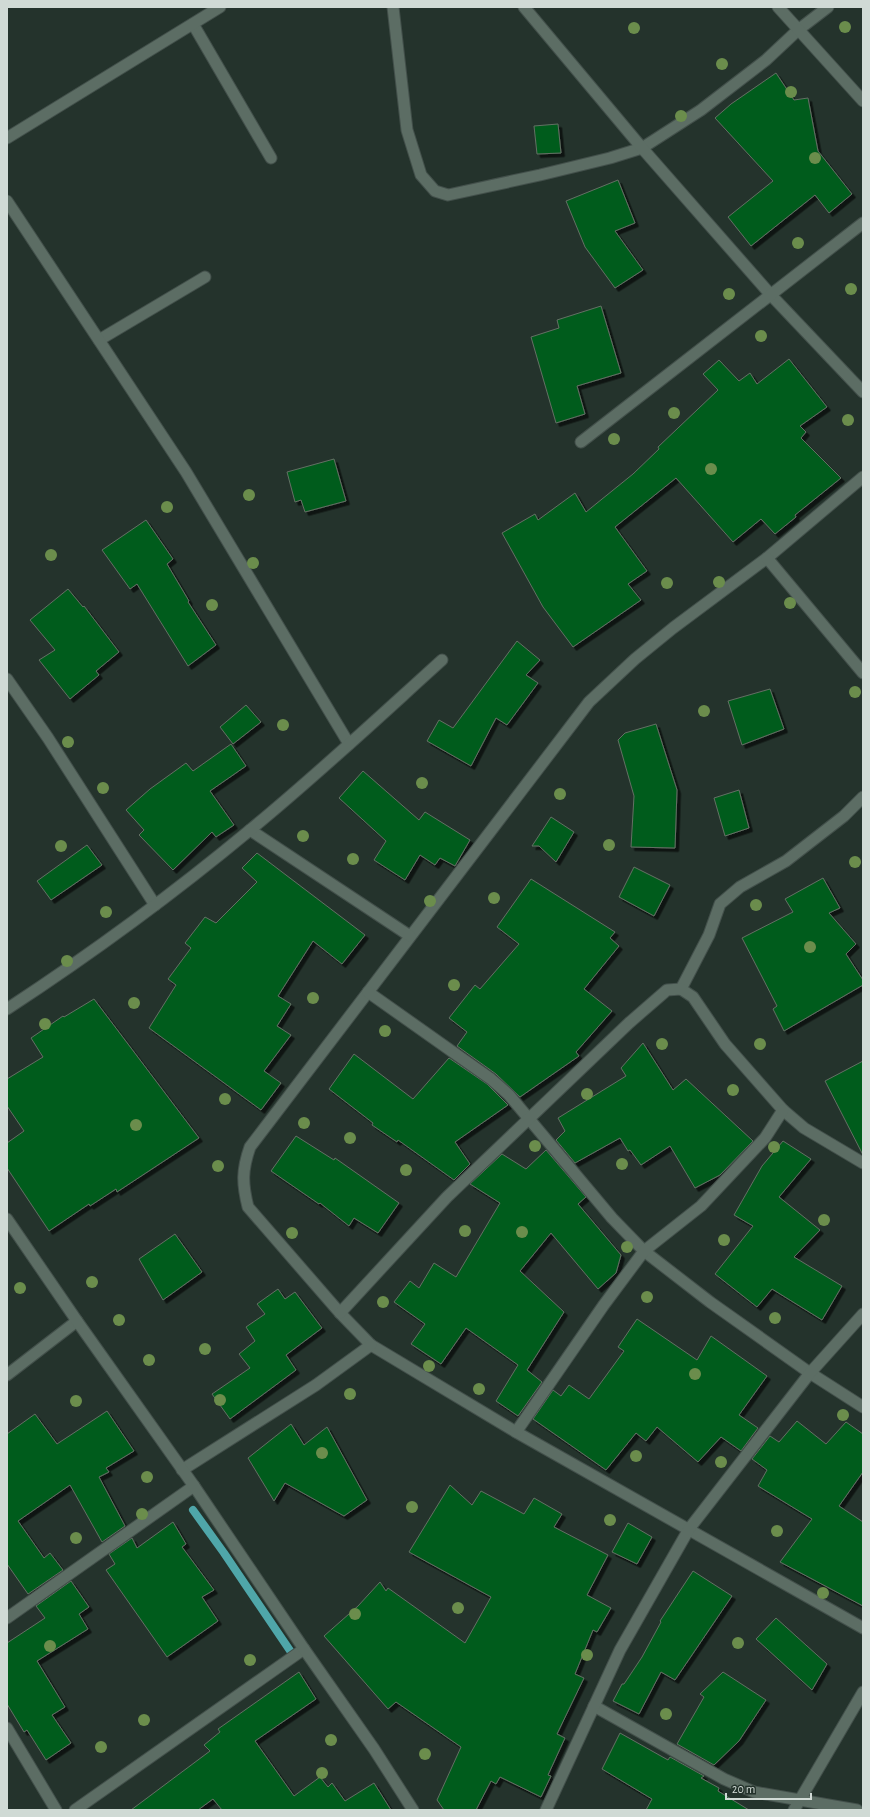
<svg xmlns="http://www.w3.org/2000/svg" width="870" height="1817" font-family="'Alegreya Sans',sans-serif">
	<defs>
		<filter id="shadow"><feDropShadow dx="3.5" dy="3.5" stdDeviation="0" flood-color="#0009"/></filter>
	</defs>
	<rect width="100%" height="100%" fill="#24332c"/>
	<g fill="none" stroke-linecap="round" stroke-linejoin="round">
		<polyline stroke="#4fa6a9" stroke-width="8" points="193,1510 224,1553 293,1655"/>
	</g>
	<g fill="#035b1e" stroke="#637064" filter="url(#shadow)">
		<polygon points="776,73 794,100 808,98 818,151 852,194 829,213 815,195 751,246 728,217 773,181 715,118 731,104"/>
		<polygon points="558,124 561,153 537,154 534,126"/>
		<polygon points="618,180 635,223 615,231 643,270 615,288 585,247 566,201"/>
		<polygon points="601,306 621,373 577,386 585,414 556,423 531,337 559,328 557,320"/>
		<polygon points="789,359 827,407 800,426 806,432 801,438 841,478 795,515 796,517 775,534 761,519 733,542 676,478 615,527 647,571 628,584 641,600 573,647 543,607 502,533 535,514 538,520 575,493 586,512 633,474 659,449 658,447 718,390 703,374 719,360 739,381 750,373 757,384"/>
		<polygon points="334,459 346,501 305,512 301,500 295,502 287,472"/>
		<polygon points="146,520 173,559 167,564 189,601 188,602 216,645 188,666 137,584 130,589 102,550"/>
		<polygon points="68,589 83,607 84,606 119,652 96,671 99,675 70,699 39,660 55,650 30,620"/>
		<polygon points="517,641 540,660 526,675 538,683 507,725 496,718 471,766 427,741 439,720 453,728"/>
		<polygon points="770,689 784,729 742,745 728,701"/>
		<polygon points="246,705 261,722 233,744 220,727"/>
		<polygon points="656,724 677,790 675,848 631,847 634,796 618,740 625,733"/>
		<polygon points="231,744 246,766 210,791 234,825 216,837 212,832 173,870 139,835 144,830 126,810 150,789 186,763 193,771"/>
		<polygon points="363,771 419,820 425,812 470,840 455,866 440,858 435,865 420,855 405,880 374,860 386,841 339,798"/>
		<polygon points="739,790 749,828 725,836 714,798"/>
		<polygon points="551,817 574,832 556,862 539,846 532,846"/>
		<polygon points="87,845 102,865 51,900 37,881"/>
		<polygon points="257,853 365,935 342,964 313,941 278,996 291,1004 277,1026 291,1035 264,1071 281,1083 261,1110 149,1028 176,985 168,979 191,948 185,943 205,917 216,923 257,882 242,868"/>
		<polygon points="634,867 670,885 654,916 619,897"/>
		<polygon points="823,878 840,908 829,913 856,944 846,954 863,980 863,985 784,1031 773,1009 777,1006 742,938 793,912 785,899"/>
		<polygon points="531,879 615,932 610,938 619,946 584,989 612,1011 576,1052 579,1056 520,1097 496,1074 457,1046 467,1032 449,1018 475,985 480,989 519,944 497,927"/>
		<polygon points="94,999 199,1138 117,1192 116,1189 90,1206 89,1204 49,1231 7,1168 7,1143 24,1131 7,1106 7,1079 43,1057 31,1038 63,1016 64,1017"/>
		<polygon points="643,1043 673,1090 686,1079 753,1141 720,1175 695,1188 670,1146 641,1165 630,1150 628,1151 620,1138 575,1163 556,1140 565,1131 558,1118 626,1076 621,1068"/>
		<polygon points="354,1054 413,1099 449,1058 487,1084 508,1105 455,1142 470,1164 454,1180 398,1140 397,1142 372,1125 373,1123 329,1089"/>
		<polygon points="863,1061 863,1155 825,1081"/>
		<polygon points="296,1136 334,1160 335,1158 399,1203 378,1233 354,1218 349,1226 320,1203 319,1204 271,1171"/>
		<polygon points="783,1141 811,1159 779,1197 820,1230 794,1257 842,1286 822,1320 772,1289 757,1307 715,1274 753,1226 734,1215 762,1166"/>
		<polygon points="546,1150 586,1197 578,1204 621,1255 616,1273 598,1289 551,1233 520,1271 564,1312 527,1370 542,1382 518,1416 496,1401 518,1365 466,1328 441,1364 411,1344 425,1324 394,1302 410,1281 419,1288 434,1263 456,1277 500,1203 470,1184 502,1154 526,1169"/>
		<polygon points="175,1234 202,1272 163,1300 139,1259"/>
		<polygon points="278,1289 285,1299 295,1292 322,1328 286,1355 296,1370 230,1419 212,1394 250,1368 239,1354 255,1341 246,1327 265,1314 257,1304"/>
		<polygon points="637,1319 697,1360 711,1336 767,1376 739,1415 758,1428 741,1451 721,1437 698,1462 657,1427 646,1441 636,1433 606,1470 533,1419 553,1390 561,1396 569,1385 589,1399 624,1351 618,1347"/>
		<polygon points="107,1411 134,1451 106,1468 109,1472 99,1477 125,1526 102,1542 70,1485 18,1521 44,1558 50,1553 63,1570 28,1594 7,1564 7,1434 35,1414 57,1444"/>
		<polygon points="797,1421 826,1444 846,1422 863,1434 863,1472 839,1506 863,1522 863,1606 780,1562 812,1519 758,1486 767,1470 752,1459 770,1436 779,1442"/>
		<polygon points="291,1424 304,1445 327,1427 367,1500 344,1516 285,1483 274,1501 248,1458"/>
		<polygon points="450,1485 472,1505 481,1491 524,1514 534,1498 562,1514 554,1527 608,1555 587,1595 611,1608 597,1632 593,1630 575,1674 584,1678 557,1734 565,1738 548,1775 551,1776 541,1797 500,1777 496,1784 491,1781 476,1810 444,1810 437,1800 461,1747 396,1702 388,1709 324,1636 358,1606 380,1582 386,1591 388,1588 465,1643 491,1597 409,1552"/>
		<polygon points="173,1522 186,1544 182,1547 214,1590 202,1597 218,1621 167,1657 106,1570 115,1564 109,1554 132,1538 137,1548"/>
		<polygon points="628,1523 652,1537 637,1564 612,1552"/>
		<polygon points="693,1571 732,1596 675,1680 661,1672 639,1714 613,1701 622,1684 624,1684 642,1657 661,1622 660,1621"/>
		<polygon points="71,1581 89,1607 79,1614 88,1629 37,1661 65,1707 52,1715 71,1743 46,1760 27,1730 24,1732 7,1704 7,1643 45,1618 36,1606"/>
		<polygon points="776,1618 827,1664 812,1690 756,1639"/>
		<polygon points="299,1672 316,1699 255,1741 294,1796 320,1777 328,1787 332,1783 345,1801 374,1783 391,1810 222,1810 213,1799 198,1810 131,1810 210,1751 204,1745 220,1732 218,1729"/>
		<polygon points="723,1672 766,1700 739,1741 714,1765 677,1744 704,1697 700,1694"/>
		<polygon points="620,1733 668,1760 670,1757 704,1776 701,1778 719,1788 718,1791 749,1810 646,1810 652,1799 602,1769"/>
	</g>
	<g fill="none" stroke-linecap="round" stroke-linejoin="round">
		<defs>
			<g id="service">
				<polyline points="193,24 271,158"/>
				<polyline points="99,340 205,277"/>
			</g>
			<g id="minor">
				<polyline points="393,7 407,130 421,175 435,191 448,195 540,175 610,158 642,148 701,110 766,60 798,30 828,7"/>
				<polyline points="524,7 642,148 770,294 863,392"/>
				<polyline points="778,7 863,101"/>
				<polyline points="7,138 220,7"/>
				<polyline points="7,201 186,472 349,744"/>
				<polyline points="581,442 863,223"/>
				<path d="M 863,477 L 767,558 L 673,628 L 635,659 L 589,702 L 250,1147 C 242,1170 242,1183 248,1207 L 340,1313 L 371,1345 L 516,1432 L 863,1628"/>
				<polyline points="767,558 863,673"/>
				<polyline points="7,679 48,738 155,905"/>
				<polyline points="250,830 410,936"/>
				<polyline points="681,989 709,935 720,904 740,887 786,861 844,816 863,797"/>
				<polyline points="368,992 491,1079 509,1095 612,1218 644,1251 710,1302 810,1373 863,1407"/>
				<path d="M 7,1009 C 91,954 173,894 250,830 C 316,776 379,717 442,660"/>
				<polyline points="340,1313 447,1197 629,1023 667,990 681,989 693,997 725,1044 783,1110 804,1128 863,1163"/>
				<polyline points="7,1375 77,1321"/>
				<polyline points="516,1432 603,1306 644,1251 701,1206 765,1138 783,1110"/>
				<polyline points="182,1470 316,1385 371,1345"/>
				<polyline points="7,1618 194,1486"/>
				<polyline points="594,1706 724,1779 754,1792 857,1810"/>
				<polyline points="7,1728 56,1810"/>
				<polyline points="75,1810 304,1649"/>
				<polyline points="546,1810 620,1650 689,1529 810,1373 863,1314"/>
			</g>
			<g id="secondary">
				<polyline points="7,1219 77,1321 194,1486 304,1649 374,1749 413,1810"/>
				<polyline points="794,1810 863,1692"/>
			</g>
		</defs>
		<use href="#service" stroke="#43504b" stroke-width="13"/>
		<use href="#minor" stroke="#43504b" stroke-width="13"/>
		<use href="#secondary" stroke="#43504b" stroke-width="13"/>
		<use href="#service" stroke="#5c6d64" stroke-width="11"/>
		<use href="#minor" stroke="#5c6d64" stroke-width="11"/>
		<use href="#secondary" stroke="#5c6d64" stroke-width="11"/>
	</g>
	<g fill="#6b8d4c">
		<circle cx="845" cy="27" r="6"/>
		<circle cx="634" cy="28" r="6"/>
		<circle cx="722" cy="64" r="6"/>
		<circle cx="791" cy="92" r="6"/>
		<circle cx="681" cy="116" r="6"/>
		<circle cx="815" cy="158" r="6"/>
		<circle cx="798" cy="243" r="6"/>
		<circle cx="851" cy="289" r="6"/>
		<circle cx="729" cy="294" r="6"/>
		<circle cx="761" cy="336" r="6"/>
		<circle cx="674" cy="413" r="6"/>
		<circle cx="848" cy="420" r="6"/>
		<circle cx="614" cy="439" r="6"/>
		<circle cx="711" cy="469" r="6"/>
		<circle cx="249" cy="495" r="6"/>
		<circle cx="167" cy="507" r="6"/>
		<circle cx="51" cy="555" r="6"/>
		<circle cx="253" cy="563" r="6"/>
		<circle cx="719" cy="582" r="6"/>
		<circle cx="667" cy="583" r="6"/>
		<circle cx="790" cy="603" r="6"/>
		<circle cx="212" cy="605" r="6"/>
		<circle cx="855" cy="692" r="6"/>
		<circle cx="704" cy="711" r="6"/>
		<circle cx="283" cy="725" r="6"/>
		<circle cx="68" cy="742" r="6"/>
		<circle cx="422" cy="783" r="6"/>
		<circle cx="103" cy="788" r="6"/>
		<circle cx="560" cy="794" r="6"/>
		<circle cx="303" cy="836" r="6"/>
		<circle cx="609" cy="845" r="6"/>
		<circle cx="61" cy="846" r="6"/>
		<circle cx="353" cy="859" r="6"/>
		<circle cx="855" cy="862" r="6"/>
		<circle cx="494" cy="898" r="6"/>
		<circle cx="430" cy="901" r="6"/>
		<circle cx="756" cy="905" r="6"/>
		<circle cx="106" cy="912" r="6"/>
		<circle cx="810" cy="947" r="6"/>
		<circle cx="67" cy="961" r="6"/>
		<circle cx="454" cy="985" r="6"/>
		<circle cx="313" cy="998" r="6"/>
		<circle cx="134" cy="1003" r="6"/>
		<circle cx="45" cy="1024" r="6"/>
		<circle cx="385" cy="1031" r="6"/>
		<circle cx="662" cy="1044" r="6"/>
		<circle cx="760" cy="1044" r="6"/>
		<circle cx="733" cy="1090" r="6"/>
		<circle cx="587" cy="1094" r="6"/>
		<circle cx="225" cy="1099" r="6"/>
		<circle cx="304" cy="1123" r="6"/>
		<circle cx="136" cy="1125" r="6"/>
		<circle cx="350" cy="1138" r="6"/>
		<circle cx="535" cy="1146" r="6"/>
		<circle cx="774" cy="1147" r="6"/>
		<circle cx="622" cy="1164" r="6"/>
		<circle cx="218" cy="1166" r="6"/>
		<circle cx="406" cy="1170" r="6"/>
		<circle cx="824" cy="1220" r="6"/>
		<circle cx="465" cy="1231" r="6"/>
		<circle cx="522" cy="1232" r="6"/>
		<circle cx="292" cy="1233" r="6"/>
		<circle cx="724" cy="1240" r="6"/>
		<circle cx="627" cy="1247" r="6"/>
		<circle cx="92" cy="1282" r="6"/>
		<circle cx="20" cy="1288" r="6"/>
		<circle cx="647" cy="1297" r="6"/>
		<circle cx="383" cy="1302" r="6"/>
		<circle cx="775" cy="1318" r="6"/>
		<circle cx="119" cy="1320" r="6"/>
		<circle cx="205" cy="1349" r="6"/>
		<circle cx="149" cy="1360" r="6"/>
		<circle cx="429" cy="1366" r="6"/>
		<circle cx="695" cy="1374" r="6"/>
		<circle cx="479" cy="1389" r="6"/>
		<circle cx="350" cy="1394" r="6"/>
		<circle cx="220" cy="1400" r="6"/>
		<circle cx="76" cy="1401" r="6"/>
		<circle cx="843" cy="1415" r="6"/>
		<circle cx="322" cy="1453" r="6"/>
		<circle cx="636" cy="1456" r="6"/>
		<circle cx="721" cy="1462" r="6"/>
		<circle cx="147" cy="1477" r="6"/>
		<circle cx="412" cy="1507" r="6"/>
		<circle cx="142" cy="1514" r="6"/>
		<circle cx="610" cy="1520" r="6"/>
		<circle cx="777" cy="1531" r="6"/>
		<circle cx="76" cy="1538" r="6"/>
		<circle cx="823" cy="1593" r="6"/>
		<circle cx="458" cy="1608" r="6"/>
		<circle cx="355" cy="1614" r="6"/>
		<circle cx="738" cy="1643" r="6"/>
		<circle cx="50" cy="1646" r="6"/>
		<circle cx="587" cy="1655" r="6"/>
		<circle cx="250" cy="1660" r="6"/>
		<circle cx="666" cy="1714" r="6"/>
		<circle cx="144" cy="1720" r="6"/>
		<circle cx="331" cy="1740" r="6"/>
		<circle cx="101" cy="1747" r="6"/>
		<circle cx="425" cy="1754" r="6"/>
		<circle cx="322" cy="1773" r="6"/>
	</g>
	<rect width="870" height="1817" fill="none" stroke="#d0dad5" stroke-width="16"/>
	<path d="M726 1793v6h85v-6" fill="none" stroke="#d0dad5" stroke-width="2"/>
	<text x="732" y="1793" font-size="12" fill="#d0dad5" stroke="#24332c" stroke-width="3" paint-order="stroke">20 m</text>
</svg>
